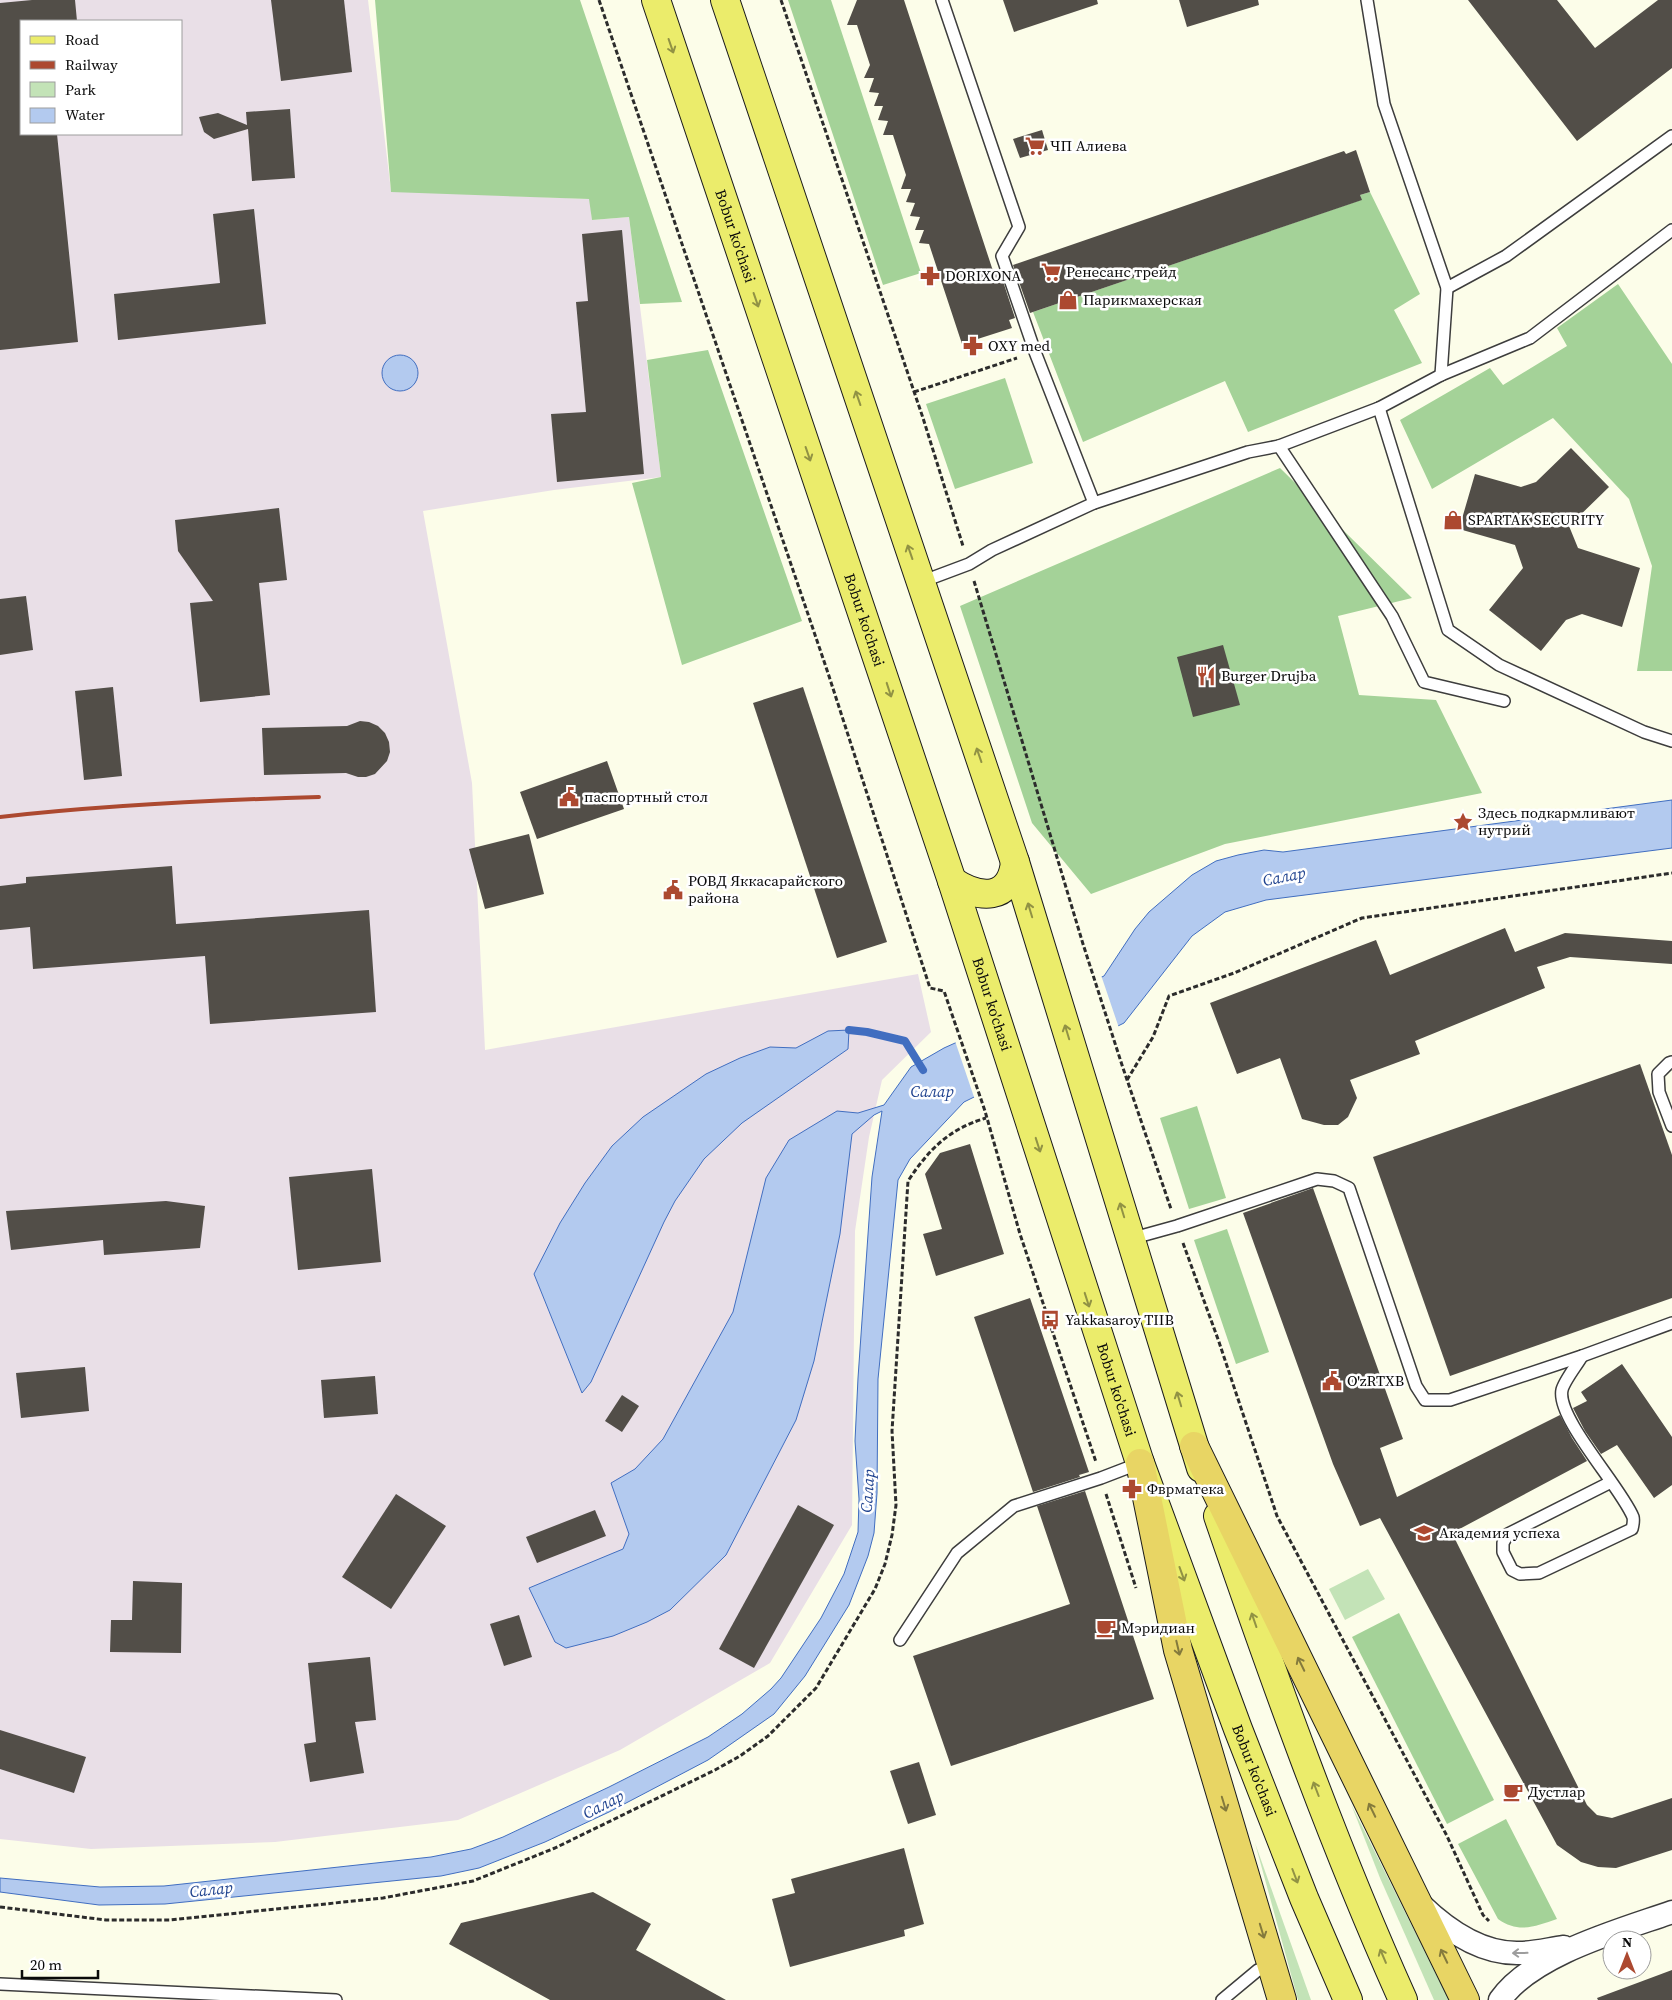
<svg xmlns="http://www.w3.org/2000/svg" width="1672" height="2000" font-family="'Source Serif 4',serif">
	<rect width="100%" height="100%" fill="#fcfde9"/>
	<path fill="#e9dfe7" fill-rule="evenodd" d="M 0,0 L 368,0 L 391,191 L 590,199 L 592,220 L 629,217 L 661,477 L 554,490 L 423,511 L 472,783 L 485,1050 L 918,974 L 931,1032 L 882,1080 L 869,1137 L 855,1231 L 852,1525 L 770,1663 L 620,1750 L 458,1820 L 275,1842 L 91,1849 L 0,1839 ZM 21,21 L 181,21 L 181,134 L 21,134 Z"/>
	<g fill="#c3e3b7">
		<polygon points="1368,1569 1385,1599 1345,1620 1329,1589"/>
		<polygon points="1351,1804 1449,2000 1434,2000 1380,1878"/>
		<polygon points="1255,1843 1311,2000 1298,2000"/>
	</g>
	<g fill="#a4d298">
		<polygon points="375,0 580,0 682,302 640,304 629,217 592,220 589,199 391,192"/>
		<polygon points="788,0 831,0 921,273 883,285"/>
		<polygon points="1370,192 1420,294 1394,310 1422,363 1248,432 1225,381 1083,442 1033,312 1361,200 1360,195"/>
		<polygon points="1618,284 1672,364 1672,671 1637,671 1652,566 1629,499 1553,418 1432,489 1400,420 1490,368 1503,385 1567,346 1557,328"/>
		<polygon points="708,350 802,621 682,665 632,483 661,477 647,360"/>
		<polygon points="1005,378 1033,463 955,489 926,404"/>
		<polygon points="1280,468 1412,598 1338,616 1359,695 1436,700 1482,793 1225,844 1091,894 1032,823 960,606"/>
		<polygon points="1197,1106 1226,1198 1189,1209 1160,1118"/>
		<polygon points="1227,1229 1269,1352 1236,1364 1194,1240"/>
		<polygon points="1399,1613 1494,1800 1447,1824 1352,1637"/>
		<path d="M 1506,1819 L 1557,1919 C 1536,1926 1519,1934 1498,1919 L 1458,1844 Z"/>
	</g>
	<g fill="#b3caef" stroke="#416ec0">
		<circle cx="400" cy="373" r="18"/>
		<polygon points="1672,800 1672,848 1266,900 1225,912 1192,936 1124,1023 964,1102 910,1159 898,1180 878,1379 877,1493 874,1533 868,1556 849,1605 805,1676 774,1714 708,1760 609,1812 545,1842 479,1868 441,1876 165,1904 99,1905 0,1892 0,1878 100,1887 164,1886 431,1857 471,1849 503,1837 609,1787 708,1737 742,1714 771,1689 781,1678 821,1618 844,1574 858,1532 859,1499 855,1441 858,1378 872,1177 882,1111 874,1115 852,1134 840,1234 814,1361 796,1420 726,1555 670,1610 647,1622 613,1636 566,1648 555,1642 529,1588 623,1549 629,1534 611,1483 635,1469 663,1439 733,1312 766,1178 789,1140 837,1111 858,1113 884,1105 911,1067 944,1048 1104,976 1135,929 1149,912 1192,875 1216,861 1238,855 1264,850 1283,852"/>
		<polygon points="849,1030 848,1049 742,1123 704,1159 675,1201 664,1222 591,1382 582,1393 534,1274 560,1223 585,1183 612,1146 643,1117 706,1074 740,1058 770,1047 796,1048 828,1031"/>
	</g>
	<polygon fill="#fcfde9" points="1101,975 1119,1028 975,1100 955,1041"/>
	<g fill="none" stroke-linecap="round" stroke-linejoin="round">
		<polyline stroke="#416ec0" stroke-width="8" points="849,1030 867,1032 905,1041 923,1070"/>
	</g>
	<g fill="#524e48">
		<polygon points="32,0 75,0 77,21 21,21 21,134 57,134 78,342 0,350 0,3"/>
		<polygon points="271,0 344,0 352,72 281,81"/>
		<polygon points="857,0 904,0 993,271 999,269 1015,318 1009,320 1012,328 962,344 929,244 919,243 924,230 915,230 920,217 910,216 915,203 906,202 911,189 901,189 906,175 893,135 883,135 888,121 878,120 883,106 874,106 879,93 869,92 874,78 864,78 870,65 857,25 847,25"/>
		<polygon points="1003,0 1097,0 1098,4 1014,32"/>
		<polygon points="1179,0 1258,0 1259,5 1187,27"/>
		<polygon points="1468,0 1557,0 1595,48 1658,0 1672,0 1672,68 1577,141"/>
		<polygon points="290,109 295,178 252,181 248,129 214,139 204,132 199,117 218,113 247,125 246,112"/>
		<polygon points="1042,130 1048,150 1020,158 1013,139"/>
		<polygon points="1356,150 1370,192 1360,195 1362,200 1030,313 1013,265 1344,151 1346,154"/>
		<polygon points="254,209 266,324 118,340 114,294 220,283 213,214"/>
		<polygon points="622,230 644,474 557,482 551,414 586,412 576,302 588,301 582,234"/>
		<polygon points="1571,448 1609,487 1569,526 1578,548 1640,568 1622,627 1582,614 1566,620 1541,651 1489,610 1523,568 1515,545 1459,529 1475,474 1521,487 1536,482"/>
		<polygon points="279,508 287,580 259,583 270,695 200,702 190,603 213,601 178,551 175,520"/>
		<polygon points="26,596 33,650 0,655 0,599"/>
		<polygon points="1223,645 1240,705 1193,717 1177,657"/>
		<polygon points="113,687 122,776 84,780 75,691"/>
		<polygon points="803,687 887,942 837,958 753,703"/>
		<polygon points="360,721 369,722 378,726 385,733 389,742 390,752 387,761 375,774 366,777 358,777 346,773 264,775 262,728 347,726"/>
		<polygon points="607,761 624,809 537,839 520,792"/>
		<polygon points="529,834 544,894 485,909 469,849"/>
		<polygon points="172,866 176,924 369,910 376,1012 210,1024 205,956 33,969 30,927 0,930 0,886 26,883 26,877"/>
		<polygon points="1505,928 1515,952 1565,933 1672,941 1672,964 1570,957 1537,967 1545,988 1415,1041 1420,1054 1350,1080 1357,1098 1348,1117 1338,1125 1324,1125 1302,1119 1280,1058 1237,1074 1210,1003 1376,940 1390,975"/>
		<polygon points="1640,1064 1672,1155 1672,1298 1450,1376 1373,1157"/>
		<polygon points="970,1144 1004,1254 936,1276 923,1234 942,1229 925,1174 940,1153"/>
		<polygon points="372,1169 381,1262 298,1270 289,1177"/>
		<polygon points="1313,1188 1403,1439 1380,1448 1397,1497 1560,1415 1572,1438 1587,1461 1452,1533 1587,1805 1597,1815 1612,1818 1672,1798 1672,1850 1616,1868 1598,1867 1581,1862 1557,1845 1380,1518 1360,1526 1333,1464 1243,1213"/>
		<polygon points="166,1201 205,1206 200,1248 104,1255 103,1240 11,1250 6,1211"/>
		<polygon points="1030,1298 1089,1472 1079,1475 1080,1477 1033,1492 974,1317"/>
		<polygon points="1622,1364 1672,1437 1672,1485 1654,1498 1617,1445 1601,1454 1585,1431 1573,1408 1587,1401 1581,1392"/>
		<polygon points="85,1367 89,1411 21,1418 16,1373"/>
		<polygon points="375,1376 378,1414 324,1418 321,1380"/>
		<polygon points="622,1395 639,1406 622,1432 605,1421"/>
		<polygon points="1085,1491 1154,1699 951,1766 913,1656 1070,1604 1037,1506"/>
		<polygon points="396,1494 446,1526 391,1609 342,1577"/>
		<polygon points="798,1505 834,1525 754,1668 719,1649"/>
		<polygon points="595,1510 606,1536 537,1563 526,1537"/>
		<polygon points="133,1581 182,1583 181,1653 110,1652 111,1620 132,1620"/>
		<polygon points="519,1615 532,1657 504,1666 490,1624"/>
		<polygon points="370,1657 376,1720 355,1722 364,1773 310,1782 304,1744 316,1742 308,1663"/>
		<polygon points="0,1730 86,1757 74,1793 0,1769"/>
		<polygon points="919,1762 936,1815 908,1824 890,1771"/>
		<polygon points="904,1848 924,1924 904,1930 905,1936 790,1967 772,1899 795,1893 791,1879"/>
		<polygon points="593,1892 651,1924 636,1950 726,2000 550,2000 449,1944 461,1923"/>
		<polygon points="1672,1970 1672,2000 1598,2000 1597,1998"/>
	</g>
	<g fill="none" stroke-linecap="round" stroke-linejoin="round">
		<defs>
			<g id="service">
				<polyline points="942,0 1019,227 1002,256 1035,352 1094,503"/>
				<polyline points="1367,0 1384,104 1447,288 1441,375"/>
				<polyline points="1447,288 1506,256 1672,136"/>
				<polyline points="1379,408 1448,630 1499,665 1644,732 1672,741"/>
				<polyline points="1279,446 1379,408 1441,375 1530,338 1672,230"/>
				<polyline points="921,582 969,564 992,550 1094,503 1248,452 1279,446 1392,616 1424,682 1504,701"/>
				<polyline points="1672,1062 1669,1063 1658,1074 1659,1092 1672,1126"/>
				<polyline points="1130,1239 1177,1226 1317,1179 1334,1181 1349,1188 1416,1386 1425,1400 1450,1400 1582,1356 1672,1323"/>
				<path d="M 1582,1356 C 1577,1365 1564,1381 1562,1390 C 1556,1418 1621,1487 1633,1517 C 1634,1521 1633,1525 1632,1529 L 1539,1573 L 1520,1574 L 1512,1570 L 1503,1552 L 1503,1543 L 1508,1534 L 1611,1482"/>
				<polyline points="900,1640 957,1553 1014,1506 1101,1478 1140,1463"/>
				<polyline points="0,1984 336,2000"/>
				<polyline points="1222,2000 1258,1970 1272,1966"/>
			</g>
			<g id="minor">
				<path d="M 1421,1905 C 1447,1930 1481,1954 1519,1953 C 1534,1953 1549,1949 1564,1947"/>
				<path d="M 1500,2000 C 1532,1954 1621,1930 1672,1912"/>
			</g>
			<g id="primary">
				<path id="s1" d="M 656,0 L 952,881 L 1140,1463 L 1238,1729 L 1304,1898 L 1348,2000"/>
				<polyline points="725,0 1015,862 1201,1468"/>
				<path d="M 952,881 C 979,899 1011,902 1015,862"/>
				<path d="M 1218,1516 C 1274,1679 1332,1842 1403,2000"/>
			</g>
			<g id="trunk">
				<polyline points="1194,1446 1465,2000"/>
				<polyline points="1140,1463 1178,1650 1282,2000"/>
			</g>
		</defs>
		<use href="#service" stroke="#3d3d3d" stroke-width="14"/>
		<use href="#minor" stroke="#3d3d3d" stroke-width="25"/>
		<use href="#primary" stroke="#1b1b1b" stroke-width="30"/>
		<use href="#trunk" stroke="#1b1b1b" stroke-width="30"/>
		<g stroke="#2c2c2c" stroke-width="3" stroke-dasharray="5 2.5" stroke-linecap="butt">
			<polyline points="599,0 828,673 930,988 944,991 985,1111 1020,1234 1096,1462"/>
			<polyline points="781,0 923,418 963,546"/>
			<polyline points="914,392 1017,358"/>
			<polyline points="974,581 1083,944 1122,1065 1171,1209"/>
			<polyline points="1127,1080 1153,1037 1169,996 1234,973 1362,918 1672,873"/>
			<polyline points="1183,1243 1219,1342 1277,1516 1447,1836 1483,1915 1489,1921"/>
			<polyline points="1106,1494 1136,1588"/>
			<path d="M 0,1907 L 106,1920 L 170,1920 L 383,1898 L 473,1881 L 555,1848 L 715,1770 L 740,1756 L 768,1736 L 816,1688 L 875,1589 L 885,1564 L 892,1535 L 896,1505 L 892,1431 L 908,1181 C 929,1149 949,1129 986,1118"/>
		</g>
		<use href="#service" stroke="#fff" stroke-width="11"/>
		<use href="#minor" stroke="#fff" stroke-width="22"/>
		<use href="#primary" stroke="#ebec6b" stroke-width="28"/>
		<use href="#trunk" stroke="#e8d564" stroke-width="28"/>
		<path stroke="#ac4930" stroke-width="4" d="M 0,817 C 106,805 212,800 319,797"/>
	</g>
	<defs><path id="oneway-shaft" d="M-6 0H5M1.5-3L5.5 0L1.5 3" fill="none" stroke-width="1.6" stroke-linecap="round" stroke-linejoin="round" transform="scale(1.25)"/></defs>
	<g stroke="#919244">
		<use href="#oneway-shaft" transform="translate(671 46) rotate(71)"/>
		<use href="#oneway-shaft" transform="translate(756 300) rotate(71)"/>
		<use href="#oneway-shaft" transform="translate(858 398) rotate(-109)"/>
		<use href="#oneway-shaft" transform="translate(808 454) rotate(71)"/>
		<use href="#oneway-shaft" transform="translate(910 552) rotate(-109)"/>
		<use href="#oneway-shaft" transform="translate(889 690) rotate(72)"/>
		<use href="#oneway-shaft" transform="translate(979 755) rotate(-109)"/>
		<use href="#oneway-shaft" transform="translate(1030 910) rotate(-107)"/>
		<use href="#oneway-shaft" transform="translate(1067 1032) rotate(-107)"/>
		<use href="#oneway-shaft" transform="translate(1038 1145) rotate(72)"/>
		<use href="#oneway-shaft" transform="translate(1122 1210) rotate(-107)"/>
		<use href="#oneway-shaft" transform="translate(1087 1300) rotate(72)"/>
		<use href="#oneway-shaft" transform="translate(1179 1399) rotate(-107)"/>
		<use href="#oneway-shaft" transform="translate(1182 1574) rotate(70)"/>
		<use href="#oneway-shaft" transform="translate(1254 1620) rotate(-109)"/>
		<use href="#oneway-shaft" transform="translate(1316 1789) rotate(-111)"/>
		<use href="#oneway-shaft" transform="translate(1295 1876) rotate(69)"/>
		<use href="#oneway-shaft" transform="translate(1383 1956) rotate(-113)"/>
	</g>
	<g stroke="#847a3c">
		<use href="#oneway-shaft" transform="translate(1178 1648) rotate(77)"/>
		<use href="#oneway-shaft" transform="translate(1301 1664) rotate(-116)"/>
		<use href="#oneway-shaft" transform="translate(1224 1804) rotate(73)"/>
		<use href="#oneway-shaft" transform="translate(1372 1810) rotate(-116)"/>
		<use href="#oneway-shaft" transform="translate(1262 1931) rotate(73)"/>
		<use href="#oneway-shaft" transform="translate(1444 1956) rotate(-116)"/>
	</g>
	<use stroke="#9d9d9d" href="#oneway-shaft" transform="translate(1520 1953) rotate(179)"/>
	<defs>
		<symbol id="supermarket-bare" viewBox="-9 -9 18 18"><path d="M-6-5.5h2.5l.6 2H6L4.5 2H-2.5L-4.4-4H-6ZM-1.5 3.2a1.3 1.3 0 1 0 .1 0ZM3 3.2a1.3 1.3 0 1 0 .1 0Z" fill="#ac4930" stroke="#fff" stroke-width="2.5" paint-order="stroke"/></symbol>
		<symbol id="pharmacy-bare" viewBox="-9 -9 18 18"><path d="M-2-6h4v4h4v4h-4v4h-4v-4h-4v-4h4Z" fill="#ac4930" stroke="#fff" stroke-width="2.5" paint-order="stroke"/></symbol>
		<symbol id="shop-bare" viewBox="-9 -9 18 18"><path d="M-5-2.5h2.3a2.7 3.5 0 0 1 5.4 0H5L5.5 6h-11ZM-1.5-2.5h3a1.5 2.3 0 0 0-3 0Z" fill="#ac4930" stroke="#fff" stroke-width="2.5" paint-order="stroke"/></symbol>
		<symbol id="restaurant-bare" viewBox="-9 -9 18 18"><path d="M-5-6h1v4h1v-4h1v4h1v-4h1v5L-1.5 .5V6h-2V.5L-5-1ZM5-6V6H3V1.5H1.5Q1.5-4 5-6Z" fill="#ac4930" stroke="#fff" stroke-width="2.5" paint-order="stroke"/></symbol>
		<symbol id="civic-bare" viewBox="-9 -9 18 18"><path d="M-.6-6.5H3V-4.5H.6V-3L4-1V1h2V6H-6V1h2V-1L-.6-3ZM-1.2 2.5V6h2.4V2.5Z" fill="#ac4930" stroke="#fff" stroke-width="2.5" paint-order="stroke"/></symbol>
		<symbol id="sight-bare" viewBox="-9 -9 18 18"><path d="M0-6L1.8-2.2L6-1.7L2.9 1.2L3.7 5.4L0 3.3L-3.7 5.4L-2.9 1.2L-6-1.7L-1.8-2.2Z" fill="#ac4930" stroke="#fff" stroke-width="2.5" paint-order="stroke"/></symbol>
		<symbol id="bus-bare" viewBox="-9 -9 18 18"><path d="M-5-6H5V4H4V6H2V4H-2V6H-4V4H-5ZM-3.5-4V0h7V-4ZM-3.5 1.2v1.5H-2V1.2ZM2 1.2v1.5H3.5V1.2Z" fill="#ac4930" stroke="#fff" stroke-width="2.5" paint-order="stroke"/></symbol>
		<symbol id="school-bare" viewBox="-9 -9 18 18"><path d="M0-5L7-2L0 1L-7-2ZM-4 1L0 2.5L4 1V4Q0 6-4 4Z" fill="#ac4930" stroke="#fff" stroke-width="2.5" paint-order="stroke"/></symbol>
		<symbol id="cafe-bare" viewBox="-9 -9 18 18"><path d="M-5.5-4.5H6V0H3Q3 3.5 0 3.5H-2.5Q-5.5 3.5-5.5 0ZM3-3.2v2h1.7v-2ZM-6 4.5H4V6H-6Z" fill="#ac4930" stroke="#fff" stroke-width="2.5" paint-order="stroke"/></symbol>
	</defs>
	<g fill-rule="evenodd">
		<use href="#supermarket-bare" x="1021" y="132" width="28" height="28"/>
		<use href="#supermarket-bare" x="1037" y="258" width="28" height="28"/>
		<use href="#pharmacy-bare" x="916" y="262" width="28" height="28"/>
		<use href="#shop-bare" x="1054" y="286" width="28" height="28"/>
		<use href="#pharmacy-bare" x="959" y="332" width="28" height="28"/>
		<use href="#shop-bare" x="1439" y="506" width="28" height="28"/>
		<use href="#restaurant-bare" x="1192" y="662" width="28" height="28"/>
		<use href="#civic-bare" x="555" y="783" width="28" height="28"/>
		<use href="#sight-bare" x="1449" y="808" width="28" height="28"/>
		<use href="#civic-bare" x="659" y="876" width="28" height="28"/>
		<use href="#bus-bare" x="1036" y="1306" width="28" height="28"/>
		<use href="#civic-bare" x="1318" y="1367" width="28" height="28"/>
		<use href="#pharmacy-bare" x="1118" y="1475" width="28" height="28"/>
		<use href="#school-bare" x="1410" y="1519" width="28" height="28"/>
		<use href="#cafe-bare" x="1092" y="1614" width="28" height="28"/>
		<use href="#cafe-bare" x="1499" y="1778" width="28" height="28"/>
	</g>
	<g text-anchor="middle" stroke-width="5" stroke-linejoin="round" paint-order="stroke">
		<g font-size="15" fill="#0a0a0a" stroke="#fff" text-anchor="start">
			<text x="1050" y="151">ЧП Алиева</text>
			<text x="1066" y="277">Ренесанс трейд</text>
			<text x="945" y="281">DORIXONA</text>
			<text x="1083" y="305">Парикмахерская</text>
			<text x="988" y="351">OXY med</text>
			<text x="1468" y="525">SPARTAK SECURITY</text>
			<text x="1221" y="681">Burger Drujba</text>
			<text x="584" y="802">паспортный стол</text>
			<text x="1478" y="818">Здесь подкармливают<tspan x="1478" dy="17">нутрий</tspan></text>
			<text x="688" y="886">РОВД Яккасарайского<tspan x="688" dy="17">района</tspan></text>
			<text x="1065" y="1325">Yakkasaroy TIIB</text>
			<text x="1347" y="1386">O'zRTXB</text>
			<text x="1147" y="1494">Фврматека</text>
			<text x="1439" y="1538">Академия успеха</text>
			<text x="1121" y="1633">Мэридиан</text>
			<text x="1528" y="1797">Дустлар</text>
		</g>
		<g font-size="15" fill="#0a0a0a" stroke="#fff">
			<text dy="5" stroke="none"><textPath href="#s1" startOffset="249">Bobur ko'chasi</textPath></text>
			<text dy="5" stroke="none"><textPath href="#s1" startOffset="654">Bobur ko'chasi</textPath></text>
			<text dy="5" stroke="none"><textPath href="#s1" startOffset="1059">Bobur ko'chasi</textPath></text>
			<text dy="5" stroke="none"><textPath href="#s1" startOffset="1464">Bobur ko'chasi</textPath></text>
			<text dy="5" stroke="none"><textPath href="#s1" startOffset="1869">Bobur ko'chasi</textPath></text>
		</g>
		<g font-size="16" font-style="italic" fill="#20438f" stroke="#fff">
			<text transform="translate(1284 876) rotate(-11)" y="6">Салар</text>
			<text x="932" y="1097">Салар</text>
			<text transform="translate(867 1491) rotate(-86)" y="6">Салар</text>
			<text transform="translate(603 1804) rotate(-27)" y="6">Салар</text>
			<text transform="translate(211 1889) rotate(-6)" y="6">Салар</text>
		</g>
	</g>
	<rect x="20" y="20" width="162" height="115" fill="#ffffff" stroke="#9d9d9d"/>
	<rect x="30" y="36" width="25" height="8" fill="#ebec6b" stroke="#9d9d9d"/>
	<text x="65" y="45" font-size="15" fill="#0a0a0a">Road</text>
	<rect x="30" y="61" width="25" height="8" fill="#ac4930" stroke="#9d9d9d"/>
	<text x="65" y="70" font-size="15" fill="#0a0a0a">Railway</text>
	<rect x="30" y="82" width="25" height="15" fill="#c3e3b7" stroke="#9d9d9d"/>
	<text x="65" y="95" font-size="15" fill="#0a0a0a">Park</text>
	<rect x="30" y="108" width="25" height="15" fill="#b3caef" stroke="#9d9d9d"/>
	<text x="65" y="120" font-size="15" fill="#0a0a0a">Water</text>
	<g transform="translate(1627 1955)"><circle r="24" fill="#ffffff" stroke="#9d9d9d"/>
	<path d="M0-4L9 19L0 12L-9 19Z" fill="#ac4930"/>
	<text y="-8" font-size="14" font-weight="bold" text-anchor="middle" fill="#0a0a0a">N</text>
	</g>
	<path d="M22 1970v8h76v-8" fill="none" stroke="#0a0a0a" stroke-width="2.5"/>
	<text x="30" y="1970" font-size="15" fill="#0a0a0a" stroke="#ffffff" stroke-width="4" paint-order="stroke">20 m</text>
</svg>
